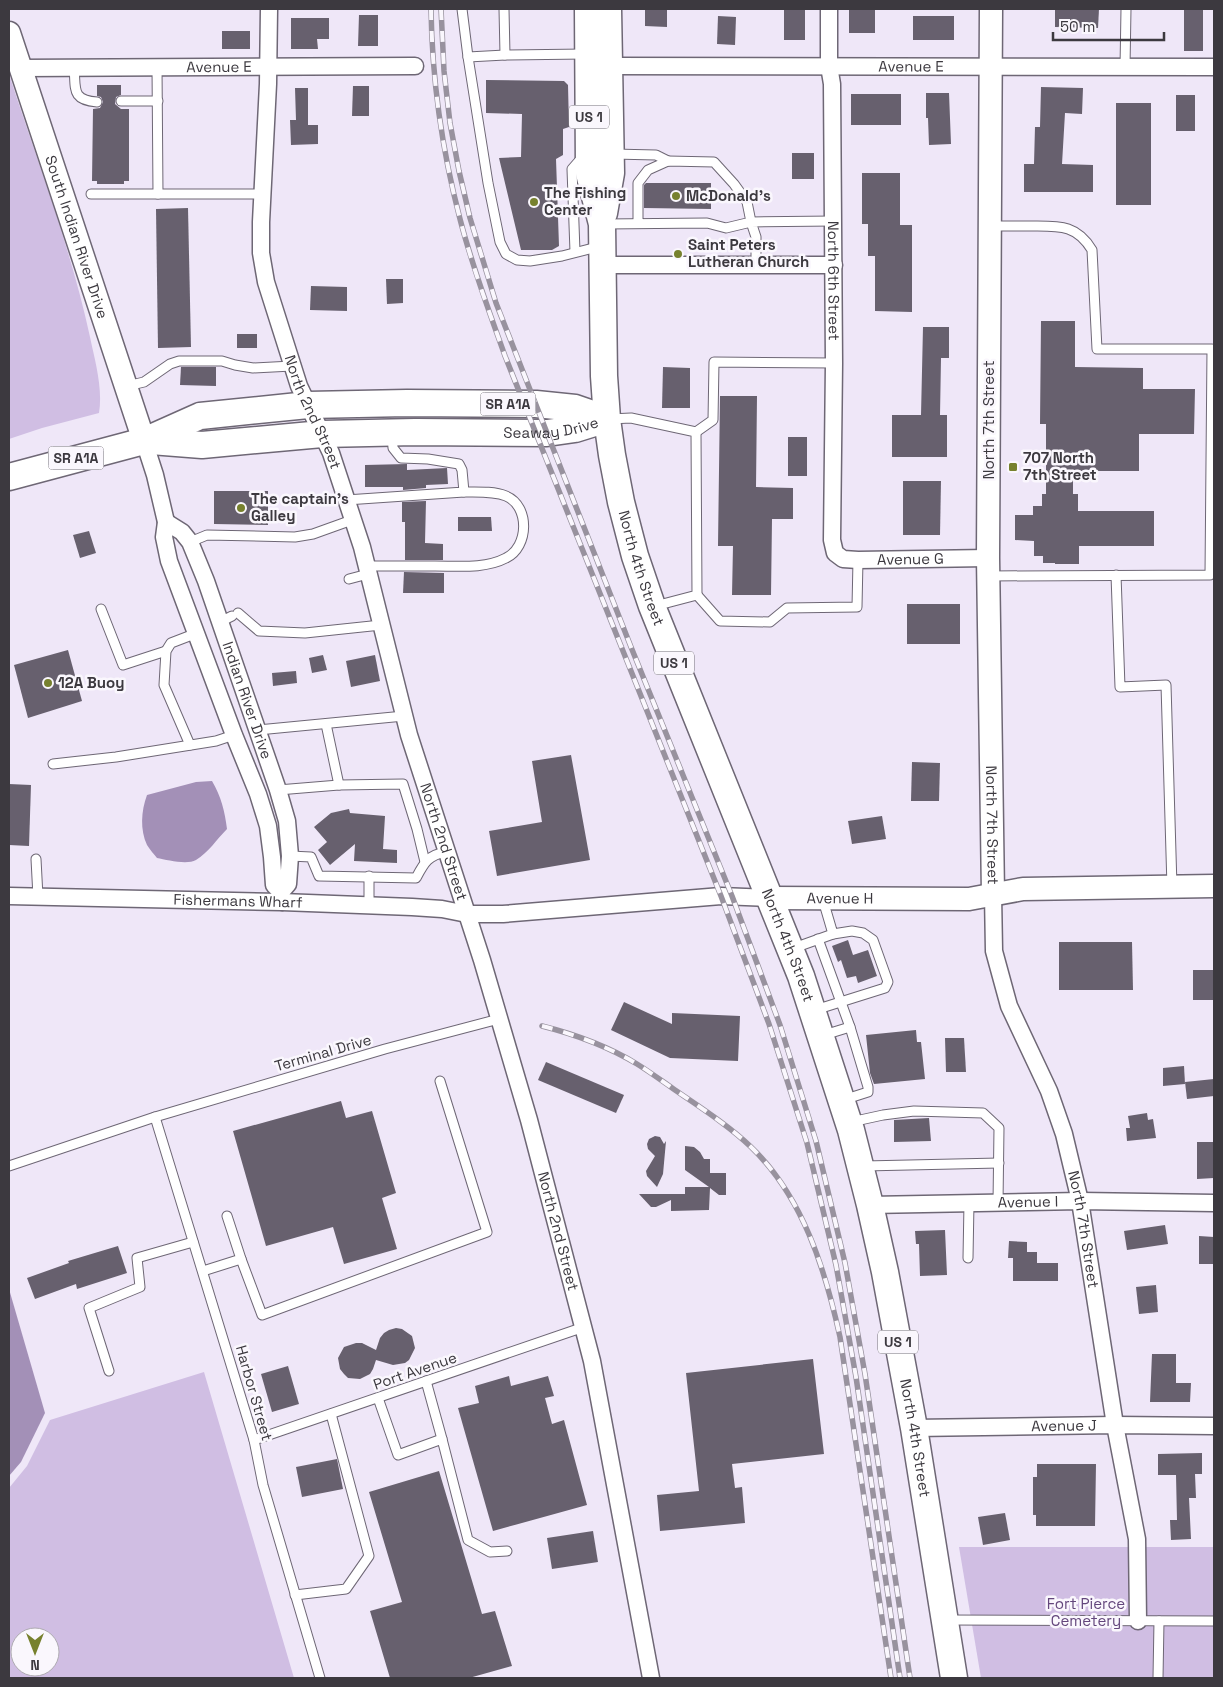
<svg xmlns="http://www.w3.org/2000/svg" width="1223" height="1687" font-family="'Space Grotesk',sans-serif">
	<rect width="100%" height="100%" fill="#efe7f8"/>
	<g fill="#d0bee3" fill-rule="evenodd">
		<path d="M 9,74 C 37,161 71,248 90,337 C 95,361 103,388 99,413 L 42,428 L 9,439 Z"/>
		<path d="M 204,1372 L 294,1678 L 9,1678 L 9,1488 L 27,1466 L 50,1420 ZM 20,1637 L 50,1637 L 50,1667 L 20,1667 Z"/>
		<polygon points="959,1547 1214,1547 1214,1678 981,1678"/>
	</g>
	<g fill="#a390b7">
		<path d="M 212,781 C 221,796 225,812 227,829 C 217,839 208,853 196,860 C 187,865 167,860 157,858 C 154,854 150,850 147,845 C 140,830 141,811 147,795 L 196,782 Z"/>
		<polygon points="9,1289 45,1413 21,1462 9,1476"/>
	</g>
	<g fill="#67606e">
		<polygon points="645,9 667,9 667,27 645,26"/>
		<rect x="784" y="9" width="21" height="31"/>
		<rect x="849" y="9" width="26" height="24"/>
		<polygon points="1055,9 1099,9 1098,28 1055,27"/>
		<rect x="1184" y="9" width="19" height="42"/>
		<polygon points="359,15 378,15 378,46 358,46"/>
		<polygon points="718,16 736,17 735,45 717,44"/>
		<rect x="913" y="16" width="41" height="24"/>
		<polygon points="291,18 329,18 329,39 317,39 318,49 291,49"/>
		<rect x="222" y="31" width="28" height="18"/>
		<polygon points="486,80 564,81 568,85 569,127 563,129 563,155 556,159 559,246 552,250 521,250 499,158 521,157 522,114 486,113"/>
		<polygon points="97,85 121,85 121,95 116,97 115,104 121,109 129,109 129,181 124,181 124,184 97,184 97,181 92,181 93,109 100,108 103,102 101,97 97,96"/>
		<polygon points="353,86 369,86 369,116 352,116"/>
		<polygon points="1041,87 1083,88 1082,114 1065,113 1062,164 1093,165 1093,192 1024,192 1024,164 1034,164 1035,127 1040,127"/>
		<polygon points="295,88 308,88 308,125 318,125 318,144 291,145 290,120 296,120"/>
		<polygon points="926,93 949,93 951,144 929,145 928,118 926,118"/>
		<rect x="851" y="94" width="50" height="31"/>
		<rect x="1176" y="95" width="19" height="36"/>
		<rect x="1116" y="103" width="35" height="102"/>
		<rect x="792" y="153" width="22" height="26"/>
		<polygon points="862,173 900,173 900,225 912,225 912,312 875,311 875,256 868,256 868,224 862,224"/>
		<polygon points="646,183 711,183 711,209 644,208 644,185"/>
		<polygon points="188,208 191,347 158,348 156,209"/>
		<polygon points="386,279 403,279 403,303 387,304"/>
		<polygon points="311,286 347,287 347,311 310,310"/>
		<polygon points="1041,321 1075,321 1075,367 1143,368 1143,389 1195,389 1194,434 1139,434 1139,471 1073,471 1073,494 1078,494 1078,511 1154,511 1154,546 1079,546 1079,564 1055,564 1055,563 1043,563 1043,556 1034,556 1034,541 1015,540 1015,515 1033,515 1033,506 1042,506 1042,494 1046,494 1046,424 1040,424"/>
		<polygon points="923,327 949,327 949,358 941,358 940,415 947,415 947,457 892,457 892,415 921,415"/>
		<rect x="237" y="334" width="20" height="14"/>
		<polygon points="181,367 216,367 216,386 180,385"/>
		<polygon points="663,367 690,368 690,408 662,408"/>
		<polygon points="720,396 757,396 756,487 793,488 793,519 772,519 771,595 732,595 733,546 718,546"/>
		<rect x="788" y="437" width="19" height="39"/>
		<polygon points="407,464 407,470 447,468 448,484 426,485 426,488 403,490 403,487 365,487 365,465"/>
		<polygon points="903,481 941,481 940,535 903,535"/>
		<polygon points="214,491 268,491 268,525 214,524"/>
		<polygon points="426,501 425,543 443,544 443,560 405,560 405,522 402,522 402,502"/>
		<polygon points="458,517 491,517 492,531 458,531"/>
		<polygon points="89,531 96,553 80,558 73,535"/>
		<polygon points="404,572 444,573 444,593 403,593"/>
		<rect x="907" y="604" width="53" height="40"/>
		<polygon points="68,650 82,701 28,718 14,665"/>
		<polygon points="323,655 327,670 312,673 309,658"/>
		<polygon points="375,655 380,681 351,687 346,661"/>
		<polygon points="296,671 297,683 273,686 272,673"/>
		<polygon points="571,755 590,860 497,876 489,831 542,822 532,761"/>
		<polygon points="912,762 940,763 939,801 911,801"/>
		<polygon points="9,784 31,785 29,846 9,845"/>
		<polygon points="349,809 350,813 385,816 383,849 397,850 397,863 354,861 355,844 330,865 318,850 327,842 314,827 331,813"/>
		<polygon points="882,816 886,839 852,844 848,821"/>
		<polygon points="848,940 853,955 868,950 877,976 858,983 856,976 847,978 841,960 838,962 832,946"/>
		<polygon points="1059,942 1132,942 1133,990 1059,990"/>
		<rect x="1193" y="970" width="21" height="30"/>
		<polygon points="624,1002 672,1024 672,1013 740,1016 738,1061 670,1058 611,1030"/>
		<polygon points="916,1030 917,1042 921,1042 925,1079 874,1084 870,1073 866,1035"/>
		<polygon points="945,1038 964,1038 966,1072 946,1072"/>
		<polygon points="546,1062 624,1095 616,1113 538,1080"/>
		<polygon points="1184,1066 1185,1084 1163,1086 1163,1068"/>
		<polygon points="1214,1079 1214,1096 1187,1099 1185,1082"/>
		<polygon points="341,1101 346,1118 372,1111 396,1193 382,1198 397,1249 344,1264 333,1227 266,1246 233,1131"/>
		<polygon points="1147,1113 1148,1120 1153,1119 1156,1138 1127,1141 1126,1128 1130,1128 1128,1116"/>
		<polygon points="929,1118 931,1141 894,1142 894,1120"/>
		<polygon points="655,1136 660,1137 664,1144 666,1141 663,1174 657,1187 647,1176 646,1171 655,1156 648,1149 647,1144 649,1139"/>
		<polygon points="1197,1142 1214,1142 1214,1178 1197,1179"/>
		<polygon points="685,1146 694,1147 700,1152 704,1159 710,1159 710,1173 726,1173 726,1195 719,1195 710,1188 709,1210 671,1211 671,1200 656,1207 651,1207 639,1194 685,1194 685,1187 709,1187 685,1170"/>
		<polygon points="1165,1225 1168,1244 1127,1250 1124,1231"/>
		<polygon points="945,1230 947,1275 920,1276 919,1244 916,1244 915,1231"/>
		<polygon points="1199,1236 1214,1237 1214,1264 1199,1264"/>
		<polygon points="1009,1241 1027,1242 1027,1252 1037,1252 1037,1263 1058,1263 1058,1281 1013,1281 1013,1258 1008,1258"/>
		<polygon points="118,1246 127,1273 77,1289 76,1284 35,1299 27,1278 69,1263 68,1261"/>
		<polygon points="1156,1285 1158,1312 1139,1314 1136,1287"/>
		<polygon points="396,1328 402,1329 412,1336 415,1348 409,1360 405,1363 393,1365 376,1360 373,1369 370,1374 360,1379 348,1378 344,1374 340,1369 338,1358 344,1347 356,1343 362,1343 376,1350 380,1338 384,1333 389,1330"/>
		<polygon points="1152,1354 1176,1354 1176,1383 1191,1383 1190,1402 1150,1402"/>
		<polygon points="813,1359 824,1454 732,1464 735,1488 742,1487 745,1523 660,1531 657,1495 699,1491 686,1373"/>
		<polygon points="288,1366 299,1404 272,1412 261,1374"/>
		<polygon points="509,1376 511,1386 548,1376 554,1396 545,1398 552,1424 564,1420 587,1505 493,1531 458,1408 479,1403 475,1386"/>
		<polygon points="1202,1453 1202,1474 1195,1474 1196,1498 1189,1498 1191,1539 1171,1540 1170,1520 1177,1520 1176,1475 1158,1475 1158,1454"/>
		<polygon points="337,1459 343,1489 302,1497 296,1467"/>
		<polygon points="1037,1464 1096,1464 1095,1526 1036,1526 1036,1515 1033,1515 1033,1477 1037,1477"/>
		<polygon points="439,1471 482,1614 495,1611 512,1666 469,1678 390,1678 370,1611 402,1602 369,1492"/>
		<polygon points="1005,1513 1010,1540 983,1545 978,1517"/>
		<polygon points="593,1531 598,1562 552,1569 547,1538"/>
	</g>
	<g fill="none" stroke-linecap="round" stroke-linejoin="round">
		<defs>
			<g id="lane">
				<polyline points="462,9 468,57 505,55"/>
				<polyline points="504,9 505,55 585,54"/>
				<polyline points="468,57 488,183 500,242 506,254 517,260 530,261 562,256 601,246"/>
				<path d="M 74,67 C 76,89 71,100 97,102"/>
				<polyline points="157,67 158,194"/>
				<polyline points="1125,67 1126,9"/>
				<polyline points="121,101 158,101"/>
				<polyline points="613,154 656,155 668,161"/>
				<polyline points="91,194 261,194"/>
				<polyline points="605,224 707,223 726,228 751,222 747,202 734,184 714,162 668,161 648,170 638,183 638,223"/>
				<polyline points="575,252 572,169 579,161 587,161"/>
				<polyline points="756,265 756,237 751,222 834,221"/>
				<polyline points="127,386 144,382 170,364 179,361 222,361 235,365 253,368 292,366"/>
				<polyline points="610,419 631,418 696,432 697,595 655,606"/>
				<polyline points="696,432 713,420 714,362 834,363"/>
				<polyline points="346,500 464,492 462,470 459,464 428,459 401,458 393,448 392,435"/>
				<polyline points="190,542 207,535 295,537 313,534 352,520"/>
				<path d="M 366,566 C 389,566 412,566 435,566 C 458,566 485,569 506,558 C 529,547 530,506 506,496 C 494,491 477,492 464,492"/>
				<polyline points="1116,575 1120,687 1166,685 1172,887"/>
				<path d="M 989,576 L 1210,575 L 1212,349 L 1097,349 L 1092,250 C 1077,225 1060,226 1034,226 C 1019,226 1005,226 990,226"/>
				<polyline points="349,579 368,574"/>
				<polyline points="697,595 720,621 770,622 787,608 857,607 858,560"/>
				<polyline points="101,609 123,665 166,651"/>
				<polyline points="238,613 259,631 305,633 381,625"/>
				<polyline points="220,622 232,616"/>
				<polyline points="326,724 339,785"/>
				<polyline points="258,730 404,716"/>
				<polyline points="190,745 164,685 166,651 171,643 197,633"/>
				<polyline points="53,764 116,757 216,741 234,735"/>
				<polyline points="278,790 339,785 403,784 417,829 425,862"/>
				<path d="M 290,856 L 311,857 L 319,876 L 416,878 C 424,863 428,855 446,852"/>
				<polyline points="36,859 38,897"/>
				<polyline points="369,906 369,876"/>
				<polyline points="818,939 850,1027 868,1087 868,1092 843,1100"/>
				<polyline points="791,949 833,934"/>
				<polyline points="815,1010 885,988 888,982 873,940 863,933 852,931 833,934 823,900"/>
				<polyline points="824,1035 850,1027"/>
				<polyline points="155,1117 254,1440 263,1485 320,1678"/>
				<polyline points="851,1122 883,1115 914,1111 983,1113 999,1128 998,1203"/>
				<polyline points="9,1166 155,1117 385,1049 499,1019"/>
				<polyline points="864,1166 999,1163"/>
				<polyline points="968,1258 969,1203"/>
				<polyline points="241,1259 262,1315 487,1232 440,1081"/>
				<polyline points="203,1271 241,1259 227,1216"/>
				<polyline points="109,1371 89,1308 140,1287 137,1258 193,1242"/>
				<polyline points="426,1381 442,1439"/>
				<polyline points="378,1398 398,1455 442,1439 468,1540 490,1552 507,1551"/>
				<polyline points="254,1440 584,1327"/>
				<polyline points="295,1595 346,1589 369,1556 331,1414"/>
				<polyline points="947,1620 1214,1621"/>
				<polyline points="1158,1678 1159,1621"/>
			</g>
			<g id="street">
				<path id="s1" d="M 269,9 L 268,84 L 261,222 L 261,253 L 266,282 L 299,386 L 331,453 L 362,547 L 409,735 L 482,960 L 529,1120 L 592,1361 L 651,1678"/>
				<path id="s2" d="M 829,9 L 829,66 L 832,84 L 834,363 L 832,540 L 835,553 L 843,559 L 858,560 L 988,558"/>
				<path id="s3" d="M 609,66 L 1214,67"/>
				<path id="s4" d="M 21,68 L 415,66"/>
				<polyline points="603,265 834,265"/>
				<polyline points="144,441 155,475 166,522 164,537 169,561 234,735 258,794 268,826 272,857 274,885 281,892 282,902"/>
				<path id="s5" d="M 166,522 L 182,532 L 190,542 L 206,581 L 278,790 L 287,821 L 290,856 L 288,884 L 281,892"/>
				<path id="s6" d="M 993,894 L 994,951 L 1009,1006 L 1049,1091 L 1064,1134 L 1080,1201 L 1115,1425 L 1137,1539 L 1138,1621"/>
				<path id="s7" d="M 9,896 L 282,902 L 412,907 L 442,909 L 467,914 L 503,914 L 721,896 L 770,898"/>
				<path id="s8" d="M 870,1205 L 1080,1201 L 1214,1203"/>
				<path id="s9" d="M 914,1428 L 1115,1425 L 1214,1426"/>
			</g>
			<g id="secondary">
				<path id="s10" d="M 991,9 L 988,558 L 993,894"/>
				<path id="s11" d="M 9,33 L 144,441"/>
				<path id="s12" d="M 770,898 L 969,899 L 1023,889 L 1214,886"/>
			</g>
			<g id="primary">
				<path id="s13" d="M 588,9 L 589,173 L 602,224 L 604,376 L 607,419 L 612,455 L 621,502 L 635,556 L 652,606 L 801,976 L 851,1130 L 870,1205 L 885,1272 L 914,1428 L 954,1678"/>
				<polyline points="604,213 611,173 608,9"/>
				<path id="s14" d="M 151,441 L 202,445 L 322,434 L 415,432 L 547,433 L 575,429 L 607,419"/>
				<polyline points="9,477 144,441 200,416 308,405 407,403 536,404 575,408 607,419"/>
			</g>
		</defs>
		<use href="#lane" stroke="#6e6775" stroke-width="11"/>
		<use href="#street" stroke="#6e6775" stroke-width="19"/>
		<use href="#secondary" stroke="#6e6775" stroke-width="25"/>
		<use href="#primary" stroke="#6e6775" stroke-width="29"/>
		<use href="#lane" stroke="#fff" stroke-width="9"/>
		<use href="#street" stroke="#fff" stroke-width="16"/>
		<use href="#secondary" stroke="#fff" stroke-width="22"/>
		<use href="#primary" stroke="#fff" stroke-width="26"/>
		<defs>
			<g id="rail">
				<path d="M 431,9 C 432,80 442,150 460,219 C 472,266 489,311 505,356 L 721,896 L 769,1024 L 807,1143 L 836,1265 L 856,1377 L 900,1678"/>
				<polyline points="441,9 444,71 450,123 459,171 470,218 496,303 631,647 732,896 780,1025 816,1141 845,1263 865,1374 910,1678"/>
				<path d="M 542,1026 C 574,1034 609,1047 637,1064 C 650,1072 662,1081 675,1090 C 701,1108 728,1125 751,1147 C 803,1197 825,1269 840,1337 L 891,1678"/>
			</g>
		</defs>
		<use href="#rail" stroke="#98929e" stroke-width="5.5"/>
		<use href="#rail" stroke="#faf7fd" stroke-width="4" stroke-dasharray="11" stroke-linecap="butt"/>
	</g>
	<g fill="#77812e" stroke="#faf7fd" stroke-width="2">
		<circle cx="676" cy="196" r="5"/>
		<circle cx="534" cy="202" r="5"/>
		<circle cx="678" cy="254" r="5"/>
		<rect x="1008" y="462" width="10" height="10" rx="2.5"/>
		<circle cx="241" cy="508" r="5"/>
		<circle cx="48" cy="683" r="5"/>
	</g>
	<g text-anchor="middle" stroke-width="5" stroke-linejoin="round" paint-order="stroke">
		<g fill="#faf7fd" stroke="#757278" stroke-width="1">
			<rect x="569" y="105.5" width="40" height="23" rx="4"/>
			<rect x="480.5" y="392.5" width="55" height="23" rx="4"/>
			<rect x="48.5" y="446.5" width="55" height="23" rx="4"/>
			<rect x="654" y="651.5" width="40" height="23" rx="4"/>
			<rect x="878" y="1330.5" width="40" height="23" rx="4"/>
		</g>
		<g font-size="14" font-weight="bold" fill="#3c393f">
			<text x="589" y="122">US 1</text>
			<text x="508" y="409">SR A1A</text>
			<text x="76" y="463">SR A1A</text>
			<text x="674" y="668">US 1</text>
			<text x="898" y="1347">US 1</text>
		</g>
		<g font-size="15" fill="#3c393f" stroke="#faf7fd">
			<text dy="5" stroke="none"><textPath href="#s4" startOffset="198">Avenue E</textPath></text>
			<text dy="5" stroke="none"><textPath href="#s3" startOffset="302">Avenue E</textPath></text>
			<text dy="5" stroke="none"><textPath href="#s11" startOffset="215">South Indian River Drive</textPath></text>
			<text dy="5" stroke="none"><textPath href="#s2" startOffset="272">North 6th Street</textPath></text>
			<text dy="5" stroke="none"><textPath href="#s1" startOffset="412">North 2nd Street</textPath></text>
			<text transform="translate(989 420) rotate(-90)" y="5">North 7th Street</text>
			<text dy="5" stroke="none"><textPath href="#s14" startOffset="401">Seaway Drive</textPath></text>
			<text dy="5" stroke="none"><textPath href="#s2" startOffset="622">Avenue G</textPath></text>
			<text dy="5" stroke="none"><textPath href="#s13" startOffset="565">North 4th Street</textPath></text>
			<text dy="5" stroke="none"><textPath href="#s5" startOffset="200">Indian River Drive</textPath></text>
			<text dy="5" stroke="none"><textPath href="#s10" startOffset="816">North 7th Street</textPath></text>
			<text dy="5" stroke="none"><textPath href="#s1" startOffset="862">North 2nd Street</textPath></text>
			<text dy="5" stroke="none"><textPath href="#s12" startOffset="70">Avenue H</textPath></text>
			<text dy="5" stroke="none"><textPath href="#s7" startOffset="229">Fishermans Wharf</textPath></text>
			<text dy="5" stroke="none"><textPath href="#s13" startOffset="970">North 4th Street</textPath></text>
			<text transform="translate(323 1053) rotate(-16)" y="5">Terminal Drive</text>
			<text dy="5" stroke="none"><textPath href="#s8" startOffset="158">Avenue I</textPath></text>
			<text dy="5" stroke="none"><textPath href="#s1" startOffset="1268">North 2nd Street</textPath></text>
			<text dy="5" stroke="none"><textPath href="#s6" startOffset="351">North 7th Street</textPath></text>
			<text transform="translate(415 1371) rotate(-19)" y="5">Port Avenue</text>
			<text transform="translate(254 1393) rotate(74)" y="5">Harbor Street</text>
			<text dy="5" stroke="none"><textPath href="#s9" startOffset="150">Avenue J</textPath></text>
			<text dy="5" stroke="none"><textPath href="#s13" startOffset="1480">North 4th Street</textPath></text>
		</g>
		<g font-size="15" font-weight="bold" fill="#3c393f" stroke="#faf7fd" text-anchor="start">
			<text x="544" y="198">The Fishing<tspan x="544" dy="17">Center</tspan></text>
			<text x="686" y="201">McDonald's</text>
			<text x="688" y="250">Saint Peters<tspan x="688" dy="17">Lutheran Church</tspan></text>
			<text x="1023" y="463">707 North<tspan x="1023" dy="17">7th Street</tspan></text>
			<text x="251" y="504">The captain's<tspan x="251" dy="17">Galley</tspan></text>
			<text x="58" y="688">12A Buoy</text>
		</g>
		<g font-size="15" fill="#63467c" stroke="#faf7fd">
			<text x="1086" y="1609">Fort Pierce<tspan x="1086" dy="17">Cemetery</tspan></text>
		</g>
	</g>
	<rect width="1223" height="1687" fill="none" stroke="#3c393f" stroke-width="20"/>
	<g transform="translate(35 1652) rotate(180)"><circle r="24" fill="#faf7fd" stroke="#aeabb1"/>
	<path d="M0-4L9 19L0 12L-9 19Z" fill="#77812e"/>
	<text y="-8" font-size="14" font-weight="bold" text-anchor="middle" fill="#3c393f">N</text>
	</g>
	<path d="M1053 32v8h111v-8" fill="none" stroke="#3c393f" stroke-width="2.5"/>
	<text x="1060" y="32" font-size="15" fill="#3c393f" stroke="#faf7fd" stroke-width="4" paint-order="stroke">50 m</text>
</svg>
